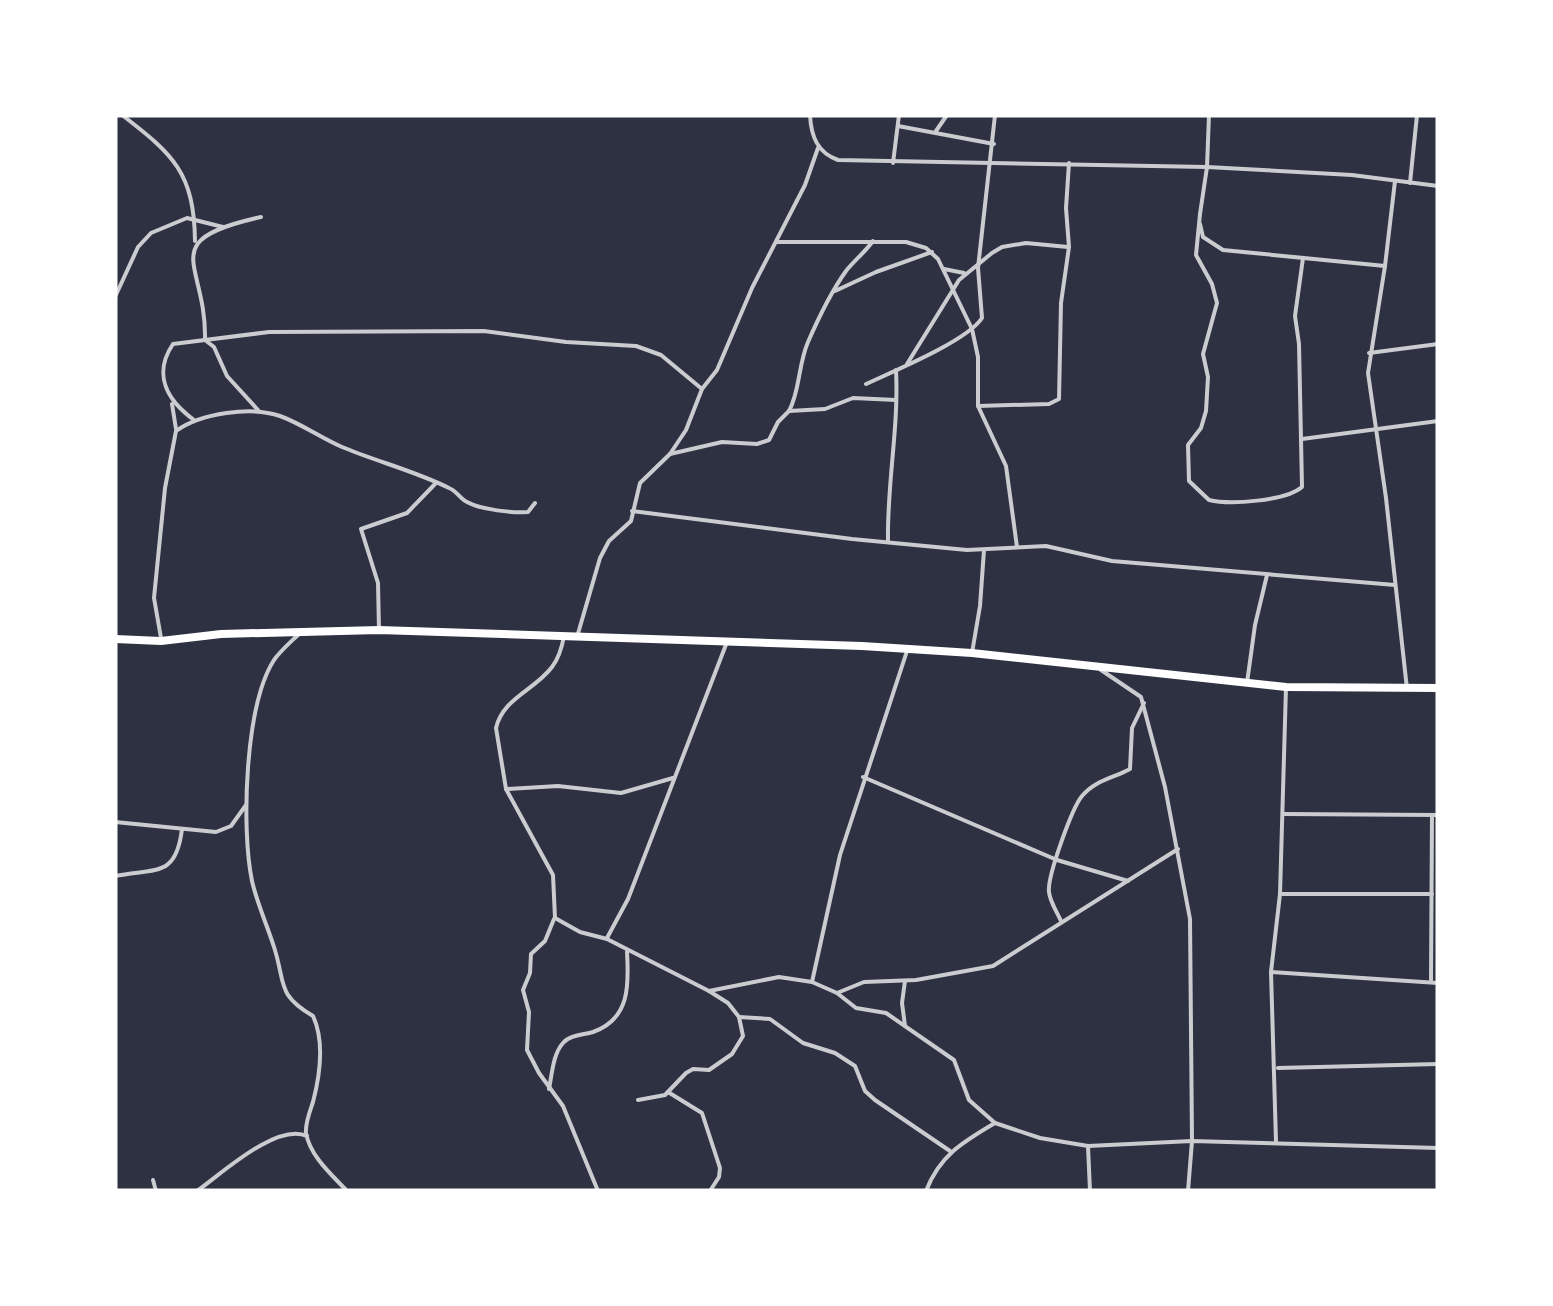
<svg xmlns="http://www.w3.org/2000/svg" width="1553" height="1306" font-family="'Asap Condensed',sans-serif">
	<rect width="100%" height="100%" fill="#2d3142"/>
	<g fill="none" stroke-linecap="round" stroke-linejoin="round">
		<g stroke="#caccd0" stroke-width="4">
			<path d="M 122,115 C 174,155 194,173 195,241"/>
			<path d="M 810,115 C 811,137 818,153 838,160 L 1207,167 L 1352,175 L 1438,186"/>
			<polyline points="898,126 994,144"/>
			<polyline points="936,131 947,115"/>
			<polyline points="893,163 899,115"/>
			<polyline points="1395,181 1385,266 1368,373 1386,498 1407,689"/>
			<polyline points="1410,183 1417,115"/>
			<path d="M 1200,214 L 1196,255 L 1212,284 L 1217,303 L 1203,354 L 1208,377 L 1206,411 L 1201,428 L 1188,445 L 1189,481 L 1209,500 C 1230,505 1286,501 1302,487 L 1299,344 L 1295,316 L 1303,258"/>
			<polyline points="1200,214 1207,167 1209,115"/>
			<polyline points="1200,224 1203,237 1223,250 1385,266"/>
			<polyline points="777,242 906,242 926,248 938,259 972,329 978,357 978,406 1006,466 1017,547"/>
			<polyline points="944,269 964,273"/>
			<polyline points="835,291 876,272 932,252"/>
			<polyline points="115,297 138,247 151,233 187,218 223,227"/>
			<polyline points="1369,353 1438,344"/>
			<polyline points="907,364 959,280 992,253 1002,247 1026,243 1068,247"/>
			<path d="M 866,384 C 894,371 967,341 982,318 L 978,268 L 995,115"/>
			<polyline points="172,404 176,429"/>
			<polyline points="978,406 1049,404 1059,399 1061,303 1069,247 1066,208 1069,163"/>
			<path d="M 258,410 L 227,376 L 214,347 L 205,340 C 207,262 153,241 261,217"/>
			<path d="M 789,411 C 800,391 798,365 808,342 C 818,319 831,292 846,271 C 854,261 865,252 873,241"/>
			<path d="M 194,420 C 168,401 152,375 173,344 L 269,332 L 484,331 L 566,342 L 636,346 L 661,355 L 702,389"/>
			<polyline points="1302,439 1438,421"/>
			<polyline points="670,454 722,442 757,444 769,440 778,422 789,411 825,409 853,398 896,400"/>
			<polyline points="632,511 852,539 967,550 1046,546 1112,561 1395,585"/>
			<path d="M 888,540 C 887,483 899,427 896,370"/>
			<polyline points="379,630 378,583 361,529 407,513 435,484"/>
			<path d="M 301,632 C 292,641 281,650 274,660 C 245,705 241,828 252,881 C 257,903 267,925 274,947 C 286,984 276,994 313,1016 C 325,1042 320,1075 313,1102 C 310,1111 305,1123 306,1133 C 310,1156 331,1174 347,1191"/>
			<path d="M 564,636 C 562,647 559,658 552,667 C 535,690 503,698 496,728 L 506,789 L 553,875 L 555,918 L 580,932 L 607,939 L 709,991 L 728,1003 L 739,1017 L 743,1036 L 732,1054 L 709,1070 L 693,1069 L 686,1073 L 665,1095 L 638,1100"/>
			<polyline points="577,637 600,558 609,541 631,521 640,483 670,454 686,430 702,389 717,370 752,288 805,185 818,148"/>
			<path d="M 161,638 L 154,598 L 165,488 L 176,431 C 201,413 251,406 280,416 C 302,424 321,438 342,447 C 378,462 415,471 449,488 C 457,491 460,499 467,502 C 482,510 512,513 528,512 L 535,503"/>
			<polyline points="972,653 980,606 984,550"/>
			<polyline points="1101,670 1141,697 1165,787 1190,919 1192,1141 1188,1191"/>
			<polyline points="1247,683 1255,625 1267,575"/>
			<polyline points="863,777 1057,860 1128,881"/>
			<polyline points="506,789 558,786 621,793 673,778"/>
			<polyline points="1283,814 1438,815"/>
			<polyline points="115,822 216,832 231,826 246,805"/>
			<path d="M 115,876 C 156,868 176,878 182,829"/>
			<polyline points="1282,894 1432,894"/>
			<polyline points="554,919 545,941 531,954 530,973 523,990 529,1012 527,1050 539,1073 563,1106 598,1191"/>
			<path d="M 1061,921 C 1057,912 1050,902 1049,892 C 1047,877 1072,808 1082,796 C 1095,780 1114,778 1130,769 L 1132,728 L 1144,703"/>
			<polyline points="607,938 628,899 727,642"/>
			<polyline points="1271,972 1438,983"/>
			<polyline points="1431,980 1432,815"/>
			<polyline points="812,982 840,855 907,651"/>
			<polyline points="709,991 779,977 812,982 837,993 856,1008 886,1013 954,1060 969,1100 995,1123 1040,1138 1088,1146 1192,1141 1438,1148"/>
			<polyline points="837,993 864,982 916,980 993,966 1178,849"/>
			<polyline points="739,1017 770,1019 803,1043 835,1053 855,1066 865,1091 875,1100 950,1151"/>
			<polyline points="905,1026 902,1003 905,981"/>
			<polyline points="1278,1068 1438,1064"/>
			<path d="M 549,1089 C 552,1074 553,1054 563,1043 C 570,1035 583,1035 593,1032 C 630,1019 629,985 627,952"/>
			<polyline points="668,1092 702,1113 720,1168 719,1177 710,1191"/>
			<polyline points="1276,1142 1271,972 1280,894 1286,687"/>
			<polyline points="1088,1146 1090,1191"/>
			<polyline points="153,1180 156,1191"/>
			<path d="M 197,1191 C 221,1174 277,1122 307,1136"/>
			<path d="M 926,1191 C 940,1155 963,1142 995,1123"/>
		</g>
		<polyline stroke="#fff" stroke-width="8" points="115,639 161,641 221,634 379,630 862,646 972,653 1286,687 1438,688"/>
	</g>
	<rect width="1553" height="1306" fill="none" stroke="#ffffff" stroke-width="235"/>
</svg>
